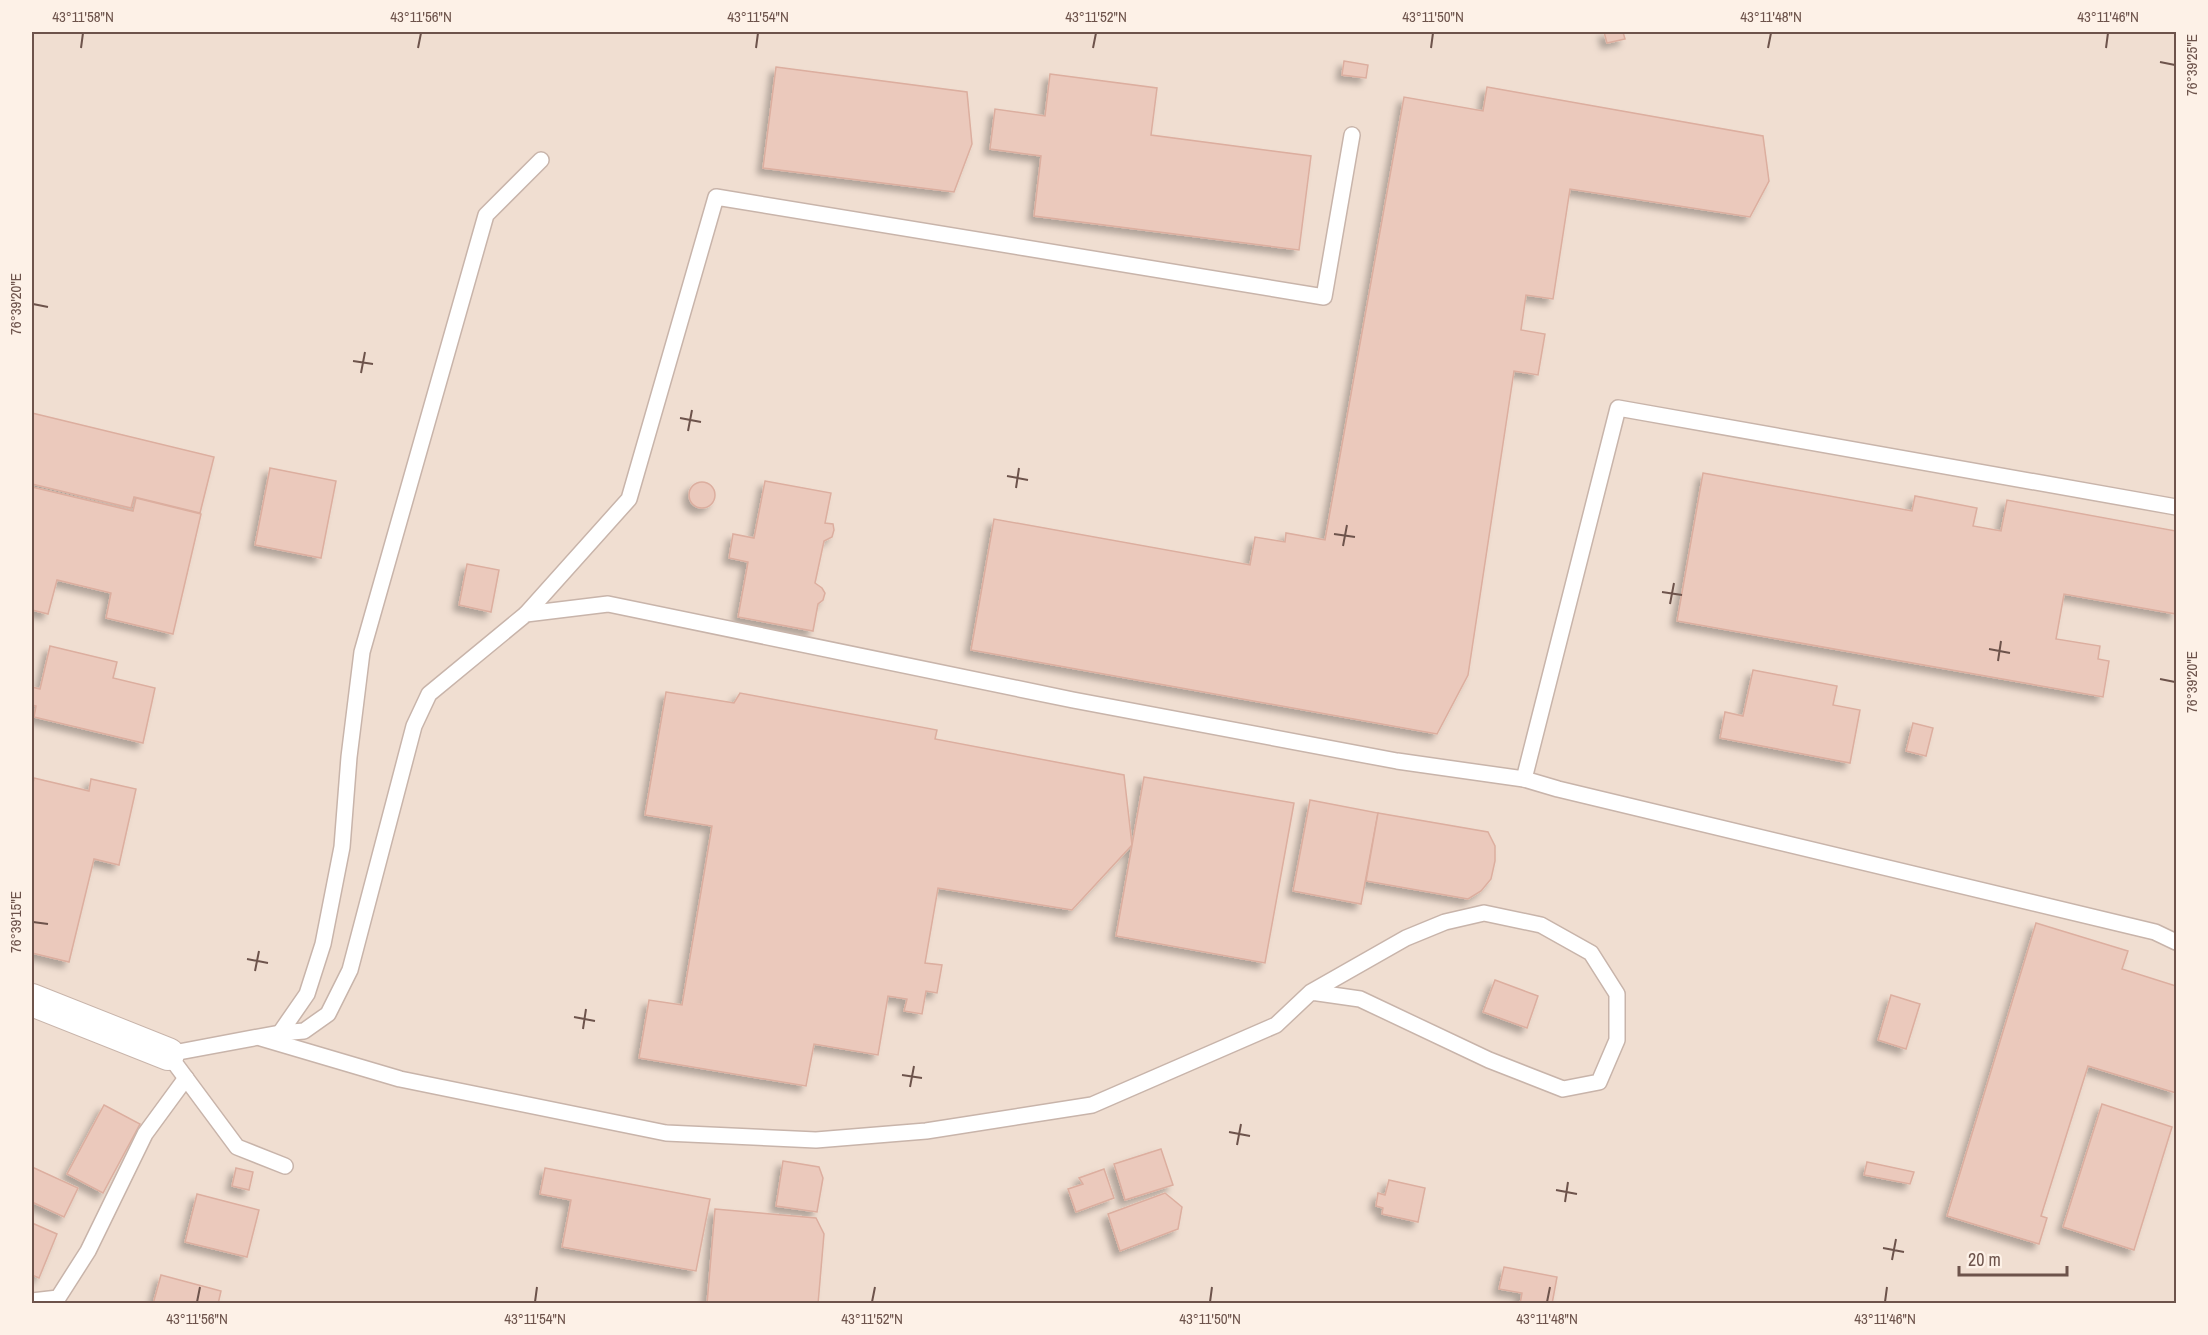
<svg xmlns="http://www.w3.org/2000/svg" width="2208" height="1335" font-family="'Archivo Narrow',sans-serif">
	<defs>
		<filter id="shadow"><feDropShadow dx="-5.5" dy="5.5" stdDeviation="3" flood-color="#0004"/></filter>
	</defs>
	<rect width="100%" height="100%" fill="#f9ede2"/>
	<rect fill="#f0ded1" x="32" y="32" width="2144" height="1271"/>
	<g fill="#ebc9bc" stroke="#dcae9f" stroke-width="1.5" filter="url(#shadow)">
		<polygon points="1604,32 1623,32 1625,39 1607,43"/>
		<polygon points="1344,61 1368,65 1366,78 1342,75"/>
		<polygon points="776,67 967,92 972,144 954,192 763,168"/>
		<polygon points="1050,74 1157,88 1151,135 1311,156 1299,250 1034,216 1041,156 990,149 995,109 1045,116"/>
		<polygon points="1487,87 1763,136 1769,181 1750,217 1570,189 1553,299 1526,295 1521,330 1545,334 1538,375 1514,371 1468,675 1437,734 971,650 994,519 1250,565 1255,537 1285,542 1286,533 1325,540 1404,97 1483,111"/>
		<polygon points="32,413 214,457 200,513 134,497 131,508 32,484"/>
		<polygon points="270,468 336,481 321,558 255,545"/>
		<polygon points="1703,473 1912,511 1915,496 1977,508 1973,526 2001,531 2007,500 2176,531 2176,614 2064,594 2056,639 2100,646 2098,659 2109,661 2103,697 1677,621"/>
		<polygon points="765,481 831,493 825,523 833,524 834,530 832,537 824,541 815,583 822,588 825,593 823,600 818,604 813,631 738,617 748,562 729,558 733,534 754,538"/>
		<circle cx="702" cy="495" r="13"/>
		<polygon points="32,487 133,511 136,498 201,514 173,634 106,618 111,593 57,580 48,614 32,610"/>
		<polygon points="467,564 499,570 491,612 459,605"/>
		<polygon points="50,646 117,662 113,678 155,688 143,743 34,717 36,706 32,705 32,687 40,689"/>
		<polygon points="1753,670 1837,686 1833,705 1860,710 1850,763 1720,738 1725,712 1743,716"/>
		<polygon points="666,692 734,703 740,693 937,730 935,739 1124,775 1132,845 1072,910 938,888 925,963 942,965 937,993 926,991 922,1014 904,1011 907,999 888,996 878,1055 814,1044 806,1086 639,1058 649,1000 682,1005 712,826 645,815"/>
		<polygon points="1913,723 1933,728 1926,756 1906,751"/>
		<polygon points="1144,777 1294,803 1265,963 1116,936"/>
		<polygon points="34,778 89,791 91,779 136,789 119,865 94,859 69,962 32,953 32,788"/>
		<polygon points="1310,800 1378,813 1361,904 1293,891"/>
		<polygon points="1378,813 1488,832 1495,846 1495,861 1491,879 1481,891 1468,899 1366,881"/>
		<polygon points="2036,923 2128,951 2122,969 2176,986 2176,1093 2088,1066 2041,1216 2047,1218 2039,1244 1947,1216"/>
		<polygon points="1495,980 1538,996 1527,1028 1483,1012"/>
		<polygon points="1891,995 1920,1004 1906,1049 1878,1040"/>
		<polygon points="2102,1104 2172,1127 2134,1250 2063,1227"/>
		<polygon points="104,1105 140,1124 103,1193 67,1174"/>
		<polygon points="1161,1149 1173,1185 1125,1200 1114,1164"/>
		<polygon points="783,1161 819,1167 823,1178 817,1212 776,1206"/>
		<polygon points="1867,1162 1914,1172 1910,1184 1864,1175"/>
		<polygon points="32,1167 78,1188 64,1217 32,1202"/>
		<polygon points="236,1168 253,1172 249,1190 232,1186"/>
		<polygon points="545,1168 710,1199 696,1271 562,1247 571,1200 540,1194"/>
		<polygon points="1104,1169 1114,1198 1076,1212 1068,1189 1083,1184 1079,1178"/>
		<polygon points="1389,1180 1425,1188 1418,1222 1382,1214 1383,1208 1376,1206 1378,1193 1385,1195"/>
		<polygon points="1165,1193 1182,1207 1178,1229 1120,1251 1108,1214"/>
		<polygon points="197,1194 259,1210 247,1257 185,1242"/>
		<polygon points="715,1209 816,1218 824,1234 818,1304 707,1304"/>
		<polygon points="32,1223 57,1234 39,1278 32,1275"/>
		<polygon points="1504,1267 1557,1277 1552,1304 1520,1304 1522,1293 1499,1289"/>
		<polygon points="161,1275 221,1291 218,1304 153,1304"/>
	</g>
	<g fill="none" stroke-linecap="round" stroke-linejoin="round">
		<defs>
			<g id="lane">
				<polyline points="526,614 629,499 716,197 1324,297 1352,135"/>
				<polyline points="1524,779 1618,408 2176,507"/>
				<polyline points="280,1033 307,994 323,944 342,847 349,757 362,652 486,215 541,160"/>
				<polyline points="261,1038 400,1079 666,1133 816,1140 926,1131 1092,1105 1276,1025 1311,992 1406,938 1445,922 1484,913 1541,925 1591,953 1617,994 1617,1040 1599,1082 1563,1089 1489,1060 1360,999 1311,992"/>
				<polyline points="285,1166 237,1147 168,1054 280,1033 304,1031 328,1014 350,970 414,726 429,694 526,614 608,604 1073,700 1397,761 1524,779 1558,789 2155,932 2176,942"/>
				<polyline points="32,1301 58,1298 88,1251 145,1134 186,1078"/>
			</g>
			<polyline id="street" points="32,1000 168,1054"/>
		</defs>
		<use href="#lane" stroke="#c8b4aa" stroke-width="18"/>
		<use href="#street" stroke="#c8b4aa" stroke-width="34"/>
		<use href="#lane" stroke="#fff" stroke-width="15"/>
		<use href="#street" stroke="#fff" stroke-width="32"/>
	</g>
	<path fill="none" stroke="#6d534b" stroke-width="2" d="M 81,48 L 83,33M 418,48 L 421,33M 756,48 L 758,33M 1093,48 L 1096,33M 1431,48 L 1433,33M 1768,48 L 1771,33M 2106,48 L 2108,33M 2160,62 L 2175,65M 33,304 L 48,307M 353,361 L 373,364M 361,373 L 365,352M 680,418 L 701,422M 688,431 L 692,410M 1007,476 L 1028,480M 1016,488 L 1019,468M 1334,534 L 1355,537M 1343,546 L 1347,525M 1662,592 L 1682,595M 1670,604 L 1674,583M 1989,649 L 2010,653M 1998,661 L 2001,641M 2160,679 L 2175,682M 33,922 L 48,924M 247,959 L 268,963M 255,971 L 259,951M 574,1017 L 595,1021M 583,1029 L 586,1009M 902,1075 L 922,1078M 910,1087 L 914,1066M 1229,1132 L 1250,1136M 1237,1145 L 1241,1124M 1556,1190 L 1577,1194M 1565,1202 L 1568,1182M 1883,1248 L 1904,1252M 1892,1260 L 1896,1239M 197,1302 L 200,1287M 535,1302 L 537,1287M 872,1302 L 875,1287M 1210,1302 L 1212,1287M 1547,1302 L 1550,1287M 1885,1302 L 1887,1287"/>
	<rect width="2208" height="1335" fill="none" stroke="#fdf1e7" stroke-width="66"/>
	<path d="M1959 1266v9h108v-9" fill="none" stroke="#6d534b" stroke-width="3"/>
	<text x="1968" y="1266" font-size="18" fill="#6d534b" stroke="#fdf1e7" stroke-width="4.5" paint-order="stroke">20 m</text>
	<rect x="33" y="33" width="2142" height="1269" fill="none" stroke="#6d534b" stroke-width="2"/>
	<g font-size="15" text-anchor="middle" fill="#6d534b">
		<text x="83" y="22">43°11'58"N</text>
		<text x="421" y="22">43°11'56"N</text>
		<text x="758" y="22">43°11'54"N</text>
		<text x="1096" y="22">43°11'52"N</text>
		<text x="1433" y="22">43°11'50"N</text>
		<text x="1771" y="22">43°11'48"N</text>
		<text x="2108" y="22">43°11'46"N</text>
		<text transform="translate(2192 65) rotate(-90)" y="5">76°39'25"E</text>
		<text transform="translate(16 304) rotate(-90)" y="5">76°39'20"E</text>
		<text transform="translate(2192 682) rotate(-90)" y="5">76°39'20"E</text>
		<text transform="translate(16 922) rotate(-90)" y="5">76°39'15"E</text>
		<text x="197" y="1324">43°11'56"N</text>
		<text x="535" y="1324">43°11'54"N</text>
		<text x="872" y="1324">43°11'52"N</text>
		<text x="1210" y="1324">43°11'50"N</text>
		<text x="1547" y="1324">43°11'48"N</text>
		<text x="1885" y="1324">43°11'46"N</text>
	</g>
</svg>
